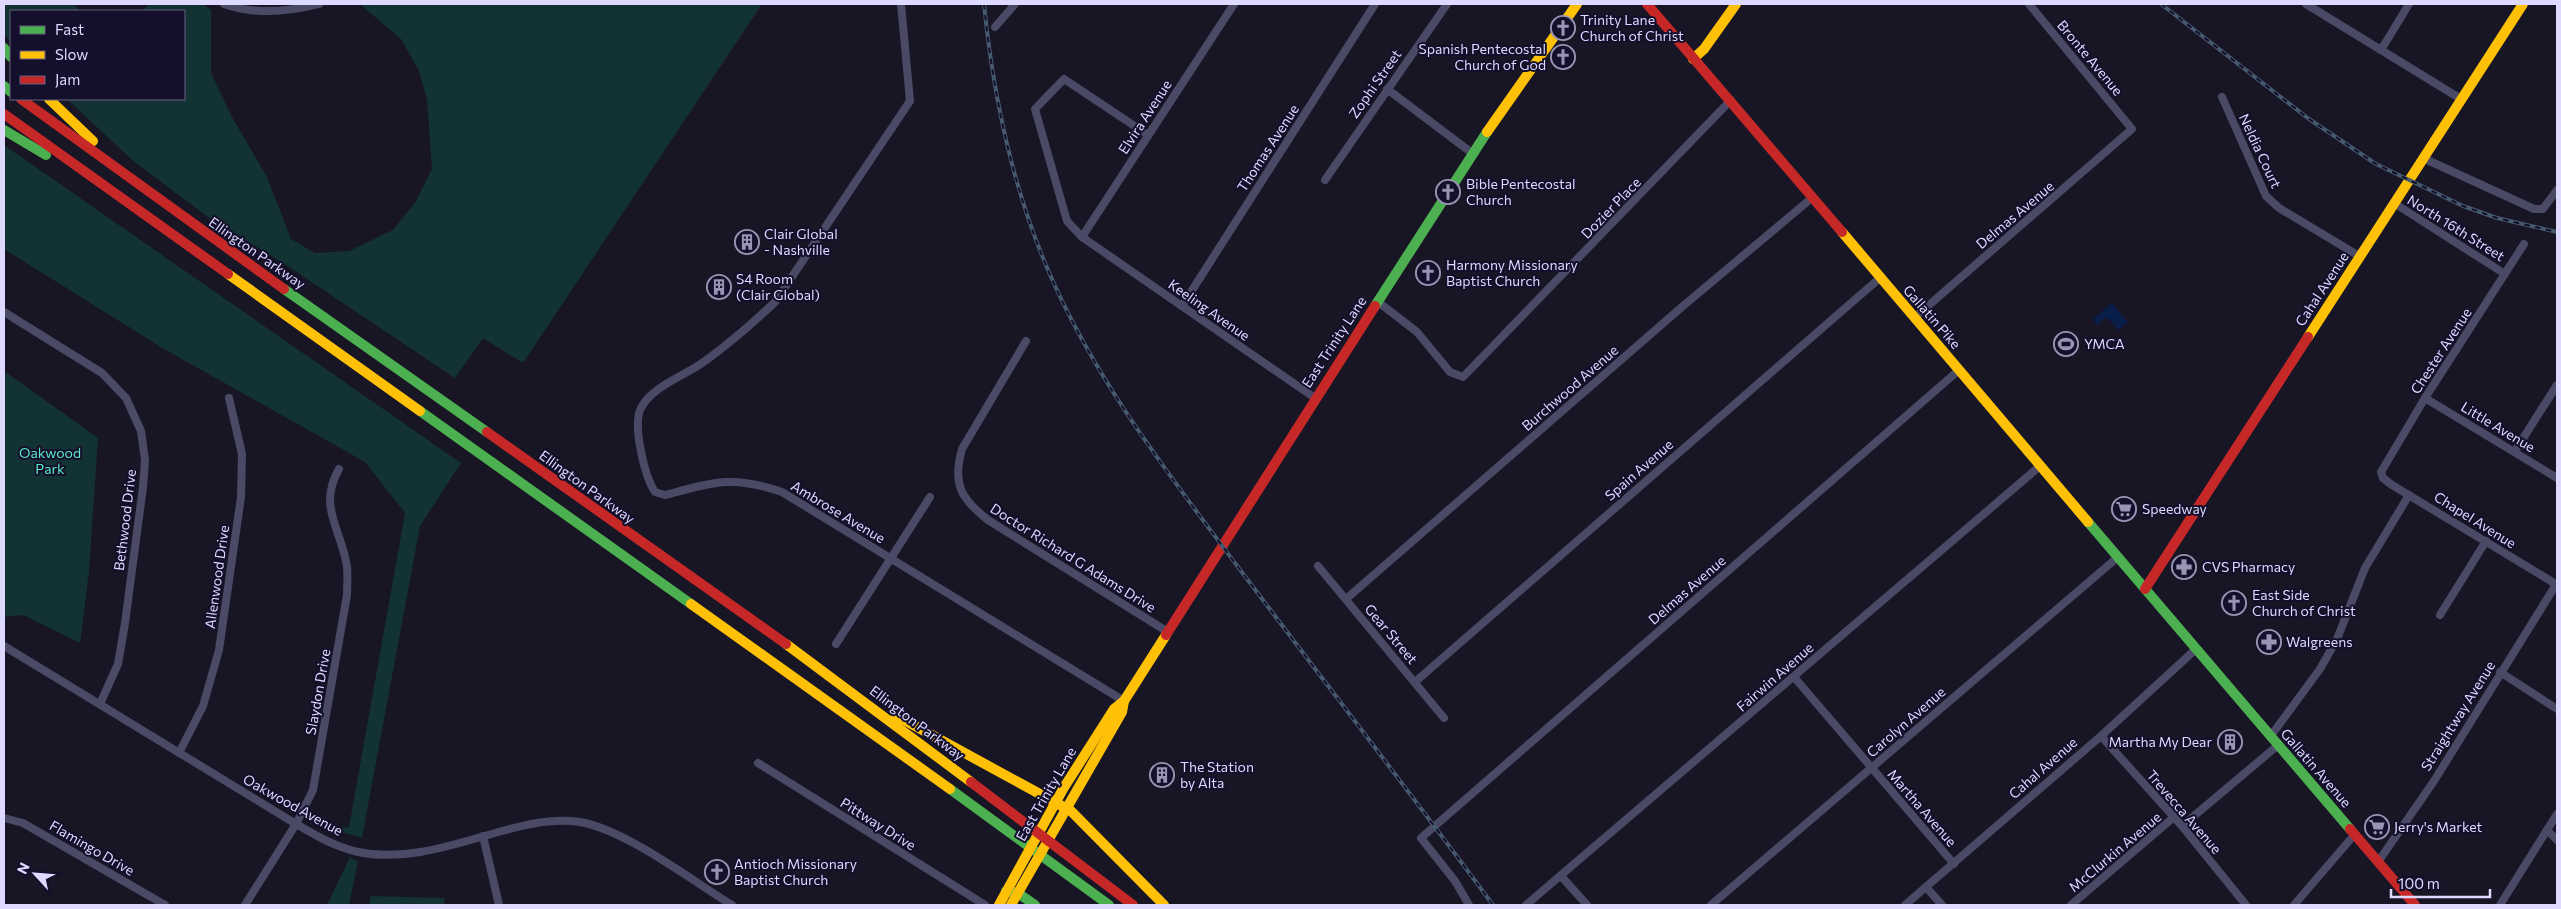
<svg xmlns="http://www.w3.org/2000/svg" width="2561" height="909" font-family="Commissioner,sans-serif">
	<rect width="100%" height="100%" fill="#181525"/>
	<g fill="#123233">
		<polygon points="4,4 74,4 80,11 11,11 11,43 4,34"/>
		<polygon points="150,4 203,4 211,10 211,73 232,117 267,177 291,239 315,253 349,251 393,230 416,201 432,169 427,100 419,71 401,39 362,6 365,4 762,4 523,363 483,338 455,378 286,265 208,217 132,160 67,99 184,99 184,11 141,11"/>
		<polygon points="4,145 461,463 420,526 362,838 331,829 349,827 405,513 365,462 164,349 4,249"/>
		<polygon points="4,371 98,438 89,571 80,643 23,615 4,617"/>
		<polygon points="350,857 358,862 349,905 327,905"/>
		<polygon points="371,896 444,898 445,905 369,905"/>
	</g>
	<polygon fill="#081e49" points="2112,303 2128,322 2118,330 2107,317 2097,325 2093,319"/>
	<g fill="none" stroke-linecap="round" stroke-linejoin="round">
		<g stroke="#4b4a66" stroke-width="8">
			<path d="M 224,4 C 255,15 288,12 319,4"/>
			<path d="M 901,4 L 910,101 L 775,302 C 753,323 730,343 705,361 C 685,376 652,386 641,408 C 632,425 645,477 655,492 L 665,495 C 715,482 732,475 782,492 L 1124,701"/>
			<polyline points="1234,4 1082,237 1315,398"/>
			<polyline points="2306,4 2461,99"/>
			<polyline points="995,27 1015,4"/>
			<polyline points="2381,50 2409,4"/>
			<polyline points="1387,89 1472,153"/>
			<polyline points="2222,97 2266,196 2279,208 2359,256"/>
			<polyline points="2423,158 2534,209 2543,209 2557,190"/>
			<polyline points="1325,180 1447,4"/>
			<polyline points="2394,203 2505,274"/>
			<polyline points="1082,237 1067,221 1035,109 1064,79 1148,135"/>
			<polyline points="2524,244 2425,398 2381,472 2383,478 2392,485 2551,581 2557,588"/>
			<polyline points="1377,301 1417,332 1450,372 1463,377 1731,100"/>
			<polyline points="1182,306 1375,4"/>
			<polyline points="4,312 102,373 126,398 141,431 145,460 143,487 125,623 118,664 100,704"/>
			<polyline points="1914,318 2132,129 2029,4"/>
			<path d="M 1026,341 L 962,449 C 952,484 961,499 988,520 L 1168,632"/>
			<polyline points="2425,398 2557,478"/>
			<polyline points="2515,451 2557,385"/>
			<polyline points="1318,566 1444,718"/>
			<polyline points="1346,599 1683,306 1813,197"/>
			<polyline points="2440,615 2486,541"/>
			<polyline points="836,644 930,497"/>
			<path d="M 4,646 L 296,824 C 315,835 335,847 358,852 C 407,862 455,844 502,831 C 528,824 553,818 580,822 C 626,830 691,880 732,905"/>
			<polyline points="2500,672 2557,709"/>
			<polyline points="1794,677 1954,864"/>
			<polyline points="1415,682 1881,277"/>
			<polyline points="2101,736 2182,826 2246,905"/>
			<polyline points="2270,737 2320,669 2337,639 2365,568 2409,495"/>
			<polyline points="179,753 203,706 219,650 241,497 242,454 229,398"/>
			<polyline points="758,763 985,905"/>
			<polyline points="4,818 23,823 165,905"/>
			<polyline points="2182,826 2277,746"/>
			<polyline points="2547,830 2557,840"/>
			<polyline points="483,836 499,905"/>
			<polyline points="2378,862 2434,781 2557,583"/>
			<polyline points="1561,876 1587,905"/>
			<polyline points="1926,887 1942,905"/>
			<path d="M 245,905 L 296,824 L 313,790 L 347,595 C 347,586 348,576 347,567 C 342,530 317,507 339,469"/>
			<polyline points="1469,905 1455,881 1421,838 1959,370"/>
			<polyline points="1526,905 2040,466"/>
			<polyline points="1711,905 2118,557"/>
			<polyline points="1905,905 2101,736 2196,649"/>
			<polyline points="2071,905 2174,817"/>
			<polyline points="2294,905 2355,834"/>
			<polyline points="2500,905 2557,814"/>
		</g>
		<g stroke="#4caf50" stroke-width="10">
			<polyline points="4,48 11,57"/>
			<polyline points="4,86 11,92"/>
			<polyline points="4,130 46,155"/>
			<polyline points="284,289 487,432"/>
			<polyline points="1375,306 1487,132"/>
			<polyline points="420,411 691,604"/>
			<polyline points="2088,522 2350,829"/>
			<polyline points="950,789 1109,905"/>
			<polyline points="1006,891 1018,893 1035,905"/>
		</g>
		<g stroke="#ffc107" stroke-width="10">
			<polyline points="1693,59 1704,49 1736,4"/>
			<polyline points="49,99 93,141"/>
			<polyline points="1487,132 1577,4"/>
			<polyline points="1842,232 2088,522"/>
			<polyline points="228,274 420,411"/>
			<polyline points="2308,337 2523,4"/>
			<polyline points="691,604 950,789"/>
			<polyline points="786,644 971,782"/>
			<polyline points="895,715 1071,811 1164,905"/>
			<polyline points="999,905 1063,789 1114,709 1124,701"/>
			<polyline points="1011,905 1122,712 1124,701 1166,635"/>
		</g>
		<g stroke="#c62828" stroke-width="10">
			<polyline points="1647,4 1842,232"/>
			<polyline points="21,99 284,289"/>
			<polyline points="4,114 228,274"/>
			<polyline points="487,432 786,644"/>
			<polyline points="2145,589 2308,337"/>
			<polyline points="1166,635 1375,306"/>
			<polyline points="971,782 1133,905"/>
			<polyline points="2350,829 2415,905"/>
		</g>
		<defs>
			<g id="rail">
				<path d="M 984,4 C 993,94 1012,186 1048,270 C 1095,380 1167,472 1238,567 C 1323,680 1409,791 1493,905"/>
				<polyline points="2161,4 2309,119 2376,164 2463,206 2497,218 2557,232"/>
			</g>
		</defs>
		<use href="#rail" stroke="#455a6e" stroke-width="4"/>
		<use href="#rail" stroke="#140f2b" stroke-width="2" stroke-dasharray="5.5" stroke-linecap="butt"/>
	</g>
	<defs>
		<symbol id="church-ring" viewBox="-11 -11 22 22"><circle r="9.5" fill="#140f2b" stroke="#9994b3" stroke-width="1.5"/><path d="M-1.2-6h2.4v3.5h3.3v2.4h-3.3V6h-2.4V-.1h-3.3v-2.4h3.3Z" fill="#9994b3"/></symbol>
		<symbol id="building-ring" viewBox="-11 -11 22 22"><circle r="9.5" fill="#140f2b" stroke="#9994b3" stroke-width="1.5"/><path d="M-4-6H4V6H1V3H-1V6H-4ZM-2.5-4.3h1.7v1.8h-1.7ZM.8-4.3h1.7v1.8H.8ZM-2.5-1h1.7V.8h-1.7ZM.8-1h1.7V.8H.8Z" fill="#9994b3"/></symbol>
		<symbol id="stadium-ring" viewBox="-11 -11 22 22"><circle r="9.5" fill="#140f2b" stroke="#9994b3" stroke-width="1.5"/><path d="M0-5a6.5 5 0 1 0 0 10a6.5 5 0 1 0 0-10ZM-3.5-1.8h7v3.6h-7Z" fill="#9994b3"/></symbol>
		<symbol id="supermarket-ring" viewBox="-11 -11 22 22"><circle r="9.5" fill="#140f2b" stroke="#9994b3" stroke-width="1.5"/><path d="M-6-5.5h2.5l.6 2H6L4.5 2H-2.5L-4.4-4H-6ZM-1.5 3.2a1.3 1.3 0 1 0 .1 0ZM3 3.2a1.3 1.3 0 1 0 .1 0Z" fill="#9994b3"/></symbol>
		<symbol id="pharmacy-ring" viewBox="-11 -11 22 22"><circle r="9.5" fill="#140f2b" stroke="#9994b3" stroke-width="1.5"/><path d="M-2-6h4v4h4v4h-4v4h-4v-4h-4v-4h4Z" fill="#9994b3"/></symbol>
	</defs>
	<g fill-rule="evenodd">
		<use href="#church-ring" x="1549" y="14" width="28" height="28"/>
		<use href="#church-ring" x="1549" y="43" width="28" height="28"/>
		<use href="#church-ring" x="1434" y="178" width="28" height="28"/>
		<use href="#building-ring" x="733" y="228" width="28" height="28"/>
		<use href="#church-ring" x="1414" y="259" width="28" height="28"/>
		<use href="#building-ring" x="705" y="273" width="28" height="28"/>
		<use href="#stadium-ring" x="2052" y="330" width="28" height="28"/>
		<use href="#supermarket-ring" x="2110" y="495" width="28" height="28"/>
		<use href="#pharmacy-ring" x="2170" y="553" width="28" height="28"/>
		<use href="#church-ring" x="2220" y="589" width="28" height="28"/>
		<use href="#pharmacy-ring" x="2255" y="628" width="28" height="28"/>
		<use href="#building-ring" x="2216" y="728" width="28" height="28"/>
		<use href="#building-ring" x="1148" y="761" width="28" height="28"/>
		<use href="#supermarket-ring" x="2363" y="813" width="28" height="28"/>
		<use href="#church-ring" x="703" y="858" width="28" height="28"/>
	</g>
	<g text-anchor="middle" stroke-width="4" stroke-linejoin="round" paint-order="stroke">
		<g font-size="14" fill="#ded9ff" stroke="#140f2b" text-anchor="start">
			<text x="1580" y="25">Trinity Lane<tspan x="1580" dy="16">Church of Christ</tspan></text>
			<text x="1546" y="54" text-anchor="end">Spanish Pentecostal<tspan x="1546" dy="16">Church of God</tspan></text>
			<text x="1466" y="189">Bible Pentecostal<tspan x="1466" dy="16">Church</tspan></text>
			<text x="764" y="239">Clair Global<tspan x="764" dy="16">- Nashville</tspan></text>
			<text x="1446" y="270">Harmony Missionary<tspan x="1446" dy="16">Baptist Church</tspan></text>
			<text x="736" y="284">S4 Room<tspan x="736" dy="16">(Clair Global)</tspan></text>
			<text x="2084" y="349">YMCA</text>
			<text x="2142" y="514">Speedway</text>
			<text x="2202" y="572">CVS Pharmacy</text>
			<text x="2252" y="600">East Side<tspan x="2252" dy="16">Church of Christ</tspan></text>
			<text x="2286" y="647">Walgreens</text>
			<text x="2212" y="747" text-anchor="end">Martha My Dear</text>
			<text x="1180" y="772">The Station<tspan x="1180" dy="16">by Alta</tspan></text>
			<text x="2394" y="832">Jerry's Market</text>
			<text x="734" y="869">Antioch Missionary<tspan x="734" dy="16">Baptist Church</tspan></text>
		</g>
		<g font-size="14" fill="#ded9ff" stroke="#140f2b">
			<text transform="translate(2090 58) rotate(50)" y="5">Bronte Avenue</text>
			<text transform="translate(1375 84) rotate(-55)" y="5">Zophi Street</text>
			<text transform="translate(1145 117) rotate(-57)" y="5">Elvira Avenue</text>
			<text transform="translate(1268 148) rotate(-57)" y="5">Thomas Avenue</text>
			<text transform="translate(2260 151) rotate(65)" y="5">Neldia Court</text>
			<text transform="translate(1611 208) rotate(-46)" y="5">Dozier Place</text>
			<text transform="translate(2015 215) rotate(-40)" y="5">Delmas Avenue</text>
			<text transform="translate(2456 228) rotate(32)" y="5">North 16th Street</text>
			<text transform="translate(257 253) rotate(35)" y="5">Ellington Parkway</text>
			<text transform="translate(2322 289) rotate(-57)" y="5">Cahal Avenue</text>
			<text transform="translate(1209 310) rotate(35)" y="5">Keeling Avenue</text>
			<text transform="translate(1932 317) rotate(49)" y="5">Gallatin Pike</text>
			<text transform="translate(1334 342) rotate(-57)" y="5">East Trinity Lane</text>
			<text transform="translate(2441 351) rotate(-57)" y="5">Chester Avenue</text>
			<text transform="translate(1570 388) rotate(-41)" y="5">Burchwood Avenue</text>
			<text transform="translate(2498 427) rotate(31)" y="5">Little Avenue</text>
			<text transform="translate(1639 470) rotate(-41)" y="5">Spain Avenue</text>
			<text transform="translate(587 487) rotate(36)" y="5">Ellington Parkway</text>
			<text transform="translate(838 512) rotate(31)" y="5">Ambrose Avenue</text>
			<text transform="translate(125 520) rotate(-83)" y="5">Bethwood Drive</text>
			<text transform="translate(2475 520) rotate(32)" y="5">Chapel Avenue</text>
			<text transform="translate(1073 558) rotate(32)" y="5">Doctor Richard G Adams Drive</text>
			<text transform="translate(217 577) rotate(-82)" y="5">Allenwood Drive</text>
			<text transform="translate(1687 590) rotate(-41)" y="5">Delmas Avenue</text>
			<text transform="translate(1391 634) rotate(50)" y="5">Gear Street</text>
			<text transform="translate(1775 677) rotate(-41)" y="5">Fairwin Avenue</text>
			<text transform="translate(318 692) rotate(-80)" y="5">Slaydon Drive</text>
			<text transform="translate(2458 716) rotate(-58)" y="5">Straightway Avenue</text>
			<text transform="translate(1906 722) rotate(-41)" y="5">Carolyn Avenue</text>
			<text transform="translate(917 723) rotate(37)" y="5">Ellington Parkway</text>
			<text transform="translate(2043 768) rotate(-41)" y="5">Cahal Avenue</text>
			<text transform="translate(2316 768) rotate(49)" y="5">Gallatin Avenue</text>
			<text transform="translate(1046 794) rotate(-60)" y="5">East Trinity Lane</text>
			<text transform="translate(293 805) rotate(29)" y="5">Oakwood Avenue</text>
			<text transform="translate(1922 808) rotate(49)" y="5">Martha Avenue</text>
			<text transform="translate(2184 812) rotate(49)" y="5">Trevecca Avenue</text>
			<text transform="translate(878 824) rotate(32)" y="5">Pittway Drive</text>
			<text transform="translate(92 848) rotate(30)" y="5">Flamingo Drive</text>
			<text transform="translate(2115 852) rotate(-40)" y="5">McClurkin Avenue</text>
		</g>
		<g font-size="14" fill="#5aeac7" stroke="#140f2b">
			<text x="50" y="458">Oakwood<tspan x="50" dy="16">Park</tspan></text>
		</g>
	</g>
	<rect width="2561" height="909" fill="none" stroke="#ded9ff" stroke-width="10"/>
	<rect x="10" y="10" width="175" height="90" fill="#140f2b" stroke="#656080"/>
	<rect x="20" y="26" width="25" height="8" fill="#4caf50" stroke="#656080"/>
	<text x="55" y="35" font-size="15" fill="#ded9ff">Fast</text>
	<rect x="20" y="51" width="25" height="8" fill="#ffc107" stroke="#656080"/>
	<text x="55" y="60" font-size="15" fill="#ded9ff">Slow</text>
	<rect x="20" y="76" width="25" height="8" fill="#c62828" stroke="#656080"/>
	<text x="55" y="85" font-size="15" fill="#ded9ff">Jam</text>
	<g transform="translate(35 874) rotate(296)" stroke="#140f2b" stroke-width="4" paint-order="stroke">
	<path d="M0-4L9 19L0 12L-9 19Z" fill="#ded9ff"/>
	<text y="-8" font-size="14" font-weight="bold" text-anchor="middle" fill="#ded9ff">N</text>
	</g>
	<path d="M2391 889v8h99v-8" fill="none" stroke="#ded9ff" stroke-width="2.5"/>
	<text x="2398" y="889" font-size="15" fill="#ded9ff" stroke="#140f2b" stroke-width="4" paint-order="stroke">100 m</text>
</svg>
